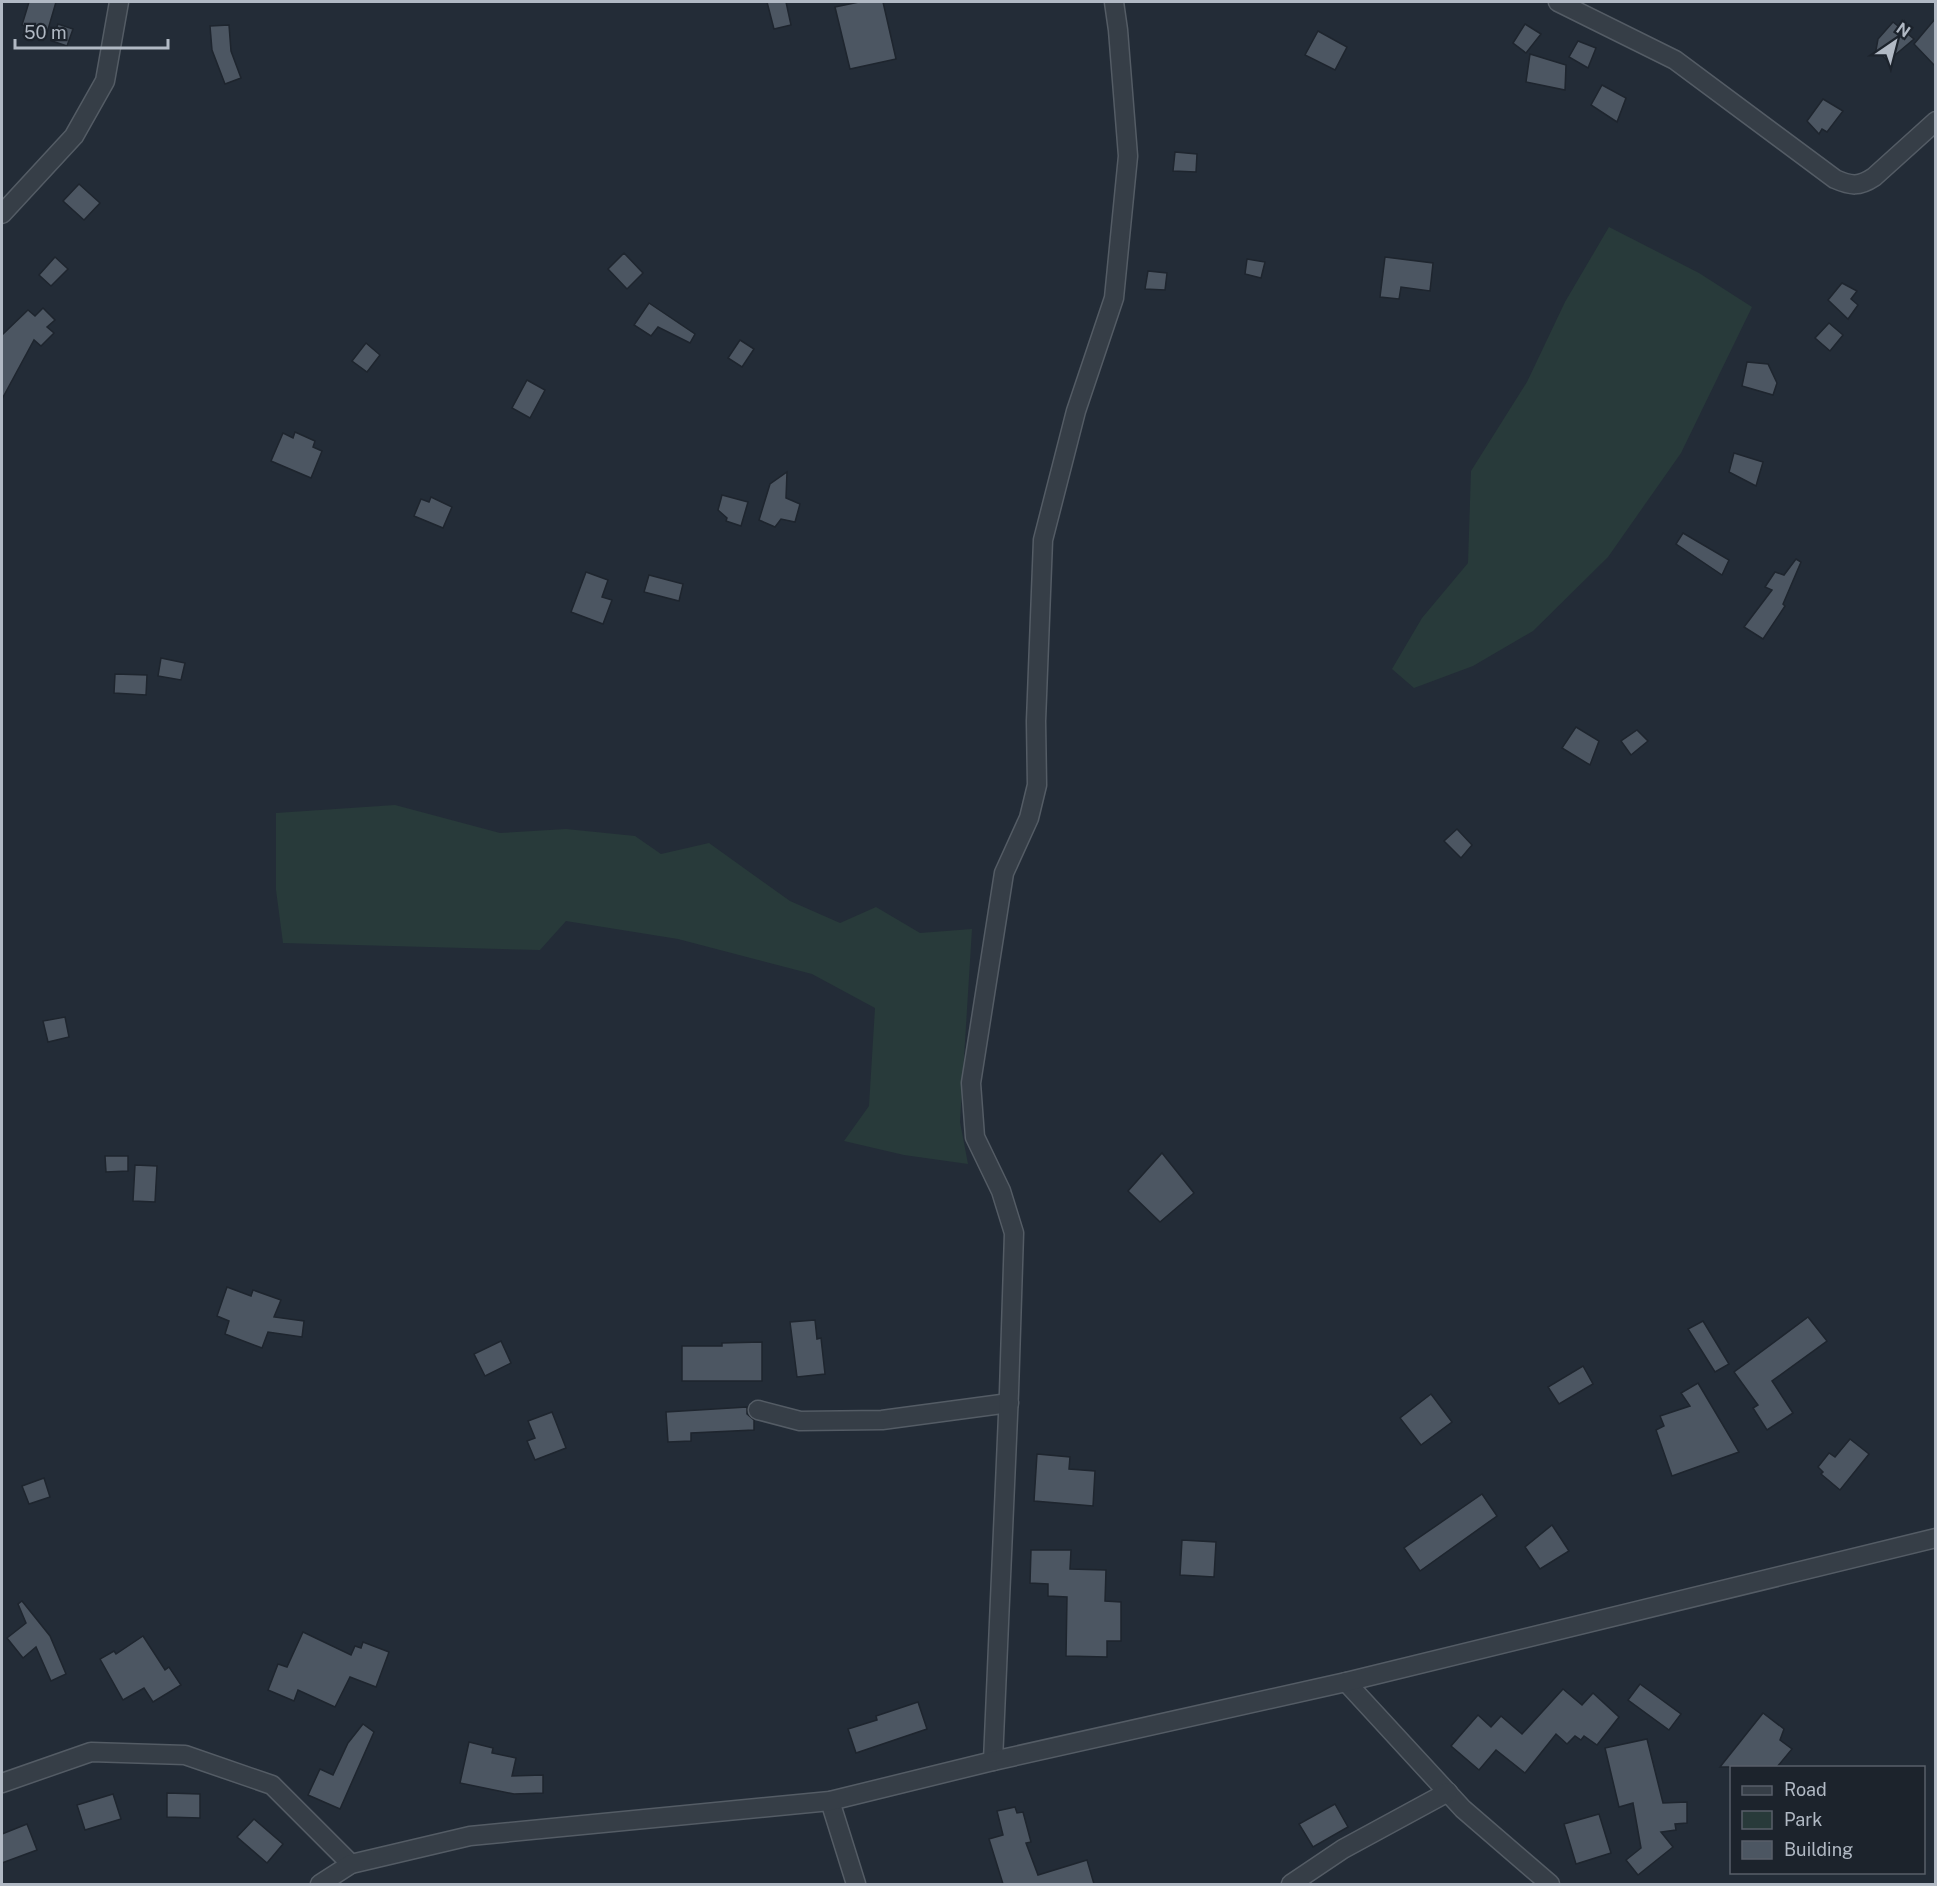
<svg xmlns="http://www.w3.org/2000/svg" width="1937" height="1886" font-family="'Public Sans',sans-serif">
	<rect width="100%" height="100%" fill="#232c37"/>
	<g fill="#283a3a">
		<polygon points="1609,227 1699,273 1752,307 1681,453 1608,557 1533,631 1473,666 1414,688 1392,669 1422,618 1468,563 1471,471 1527,382 1565,302"/>
		<polygon points="395,805 500,833 566,829 635,836 661,854 709,843 790,901 840,923 876,907 920,933 972,929 960,1122 968,1164 904,1155 844,1141 869,1106 875,1008 812,974 678,939 566,921 540,950 283,943 276,890 276,813"/>
	</g>
	<g fill="#4c5662" stroke="#1e252e" stroke-width="1.5">
		<polygon points="29,2 56,2 47,33 22,25"/>
		<polygon points="767,2 786,2 791,25 774,29"/>
		<polygon points="859,2 883,2 896,59 850,69 835,7"/>
		<polygon points="1935,19 1935,66 1914,44"/>
		<polygon points="1893,22 1914,39 1888,61 1876,50 1878,39"/>
		<polygon points="58,24 73,29 67,46 52,41"/>
		<polygon points="1525,24 1541,34 1526,53 1513,43"/>
		<polygon points="229,25 231,51 241,78 225,84 212,50 210,26"/>
		<polygon points="1318,31 1347,47 1335,70 1305,55"/>
		<polygon points="1578,41 1596,48 1588,68 1569,57"/>
		<polygon points="1530,54 1566,65 1565,90 1526,82"/>
		<polygon points="1602,85 1626,98 1617,122 1591,105"/>
		<polygon points="1823,99 1843,111 1827,132 1822,129 1819,134 1807,121"/>
		<polygon points="1175,152 1197,154 1196,172 1173,171"/>
		<polygon points="79,184 100,203 84,220 63,201"/>
		<polygon points="624,253 643,273 627,289 608,269"/>
		<polygon points="55,257 68,269 51,286 39,275"/>
		<polygon points="1385,257 1433,263 1430,291 1401,287 1399,299 1380,297"/>
		<polygon points="1247,259 1265,262 1261,278 1245,274"/>
		<polygon points="1148,271 1167,273 1165,290 1145,289"/>
		<polygon points="1842,283 1857,291 1851,299 1858,305 1848,319 1828,300"/>
		<polygon points="649,303 695,334 690,343 658,327 651,336 634,325"/>
		<polygon points="43,308 55,320 47,327 54,333 41,346 34,340 2,399 2,335 28,310 35,316"/>
		<polygon points="1829,323 1843,335 1830,351 1815,338"/>
		<polygon points="740,340 754,349 742,367 728,358"/>
		<polygon points="366,343 380,355 367,372 352,361"/>
		<polygon points="1747,362 1768,364 1777,383 1773,395 1742,386"/>
		<polygon points="527,380 545,390 530,418 512,408"/>
		<polygon points="295,432 315,441 313,447 322,451 311,478 271,461 283,433 293,438"/>
		<polygon points="1734,453 1763,462 1756,486 1729,472"/>
		<polygon points="787,472 786,498 800,504 795,522 781,519 775,527 759,520 770,484"/>
		<polygon points="722,495 748,502 741,526 726,521 727,518 718,510"/>
		<polygon points="431,497 452,507 443,528 414,516 421,499 429,502"/>
		<polygon points="1683,533 1729,560 1722,575 1676,544"/>
		<polygon points="1796,559 1801,562 1783,604 1785,606 1763,639 1744,627 1772,590 1765,587 1775,572 1784,575"/>
		<polygon points="586,572 608,580 602,597 612,600 603,624 571,612"/>
		<polygon points="649,575 683,584 679,601 644,592"/>
		<polygon points="161,658 185,663 181,680 158,676"/>
		<polygon points="115,674 147,675 146,695 114,693"/>
		<polygon points="1576,727 1599,741 1590,765 1562,748"/>
		<polygon points="1637,730 1648,741 1631,755 1621,741"/>
		<polygon points="1457,829 1472,845 1461,858 1444,841"/>
		<polygon points="65,1017 69,1037 48,1042 43,1021"/>
		<polygon points="1162,1153 1194,1193 1160,1222 1128,1191"/>
		<polygon points="105,1156 128,1156 128,1171 106,1172"/>
		<polygon points="135,1165 157,1166 155,1202 133,1201"/>
		<polygon points="227,1287 251,1296 253,1290 281,1300 274,1317 304,1321 302,1337 268,1332 262,1348 225,1334 229,1321 217,1316"/>
		<polygon points="1808,1317 1827,1341 1772,1381 1793,1413 1767,1430 1753,1408 1758,1405 1734,1372"/>
		<polygon points="815,1320 817,1339 821,1338 825,1374 797,1377 790,1322"/>
		<polygon points="1703,1321 1729,1364 1715,1372 1688,1329"/>
		<polygon points="501,1341 511,1363 485,1376 474,1354"/>
		<polygon points="762,1342 762,1381 682,1381 682,1346 722,1346 722,1343"/>
		<polygon points="1583,1366 1593,1384 1559,1404 1548,1387"/>
		<polygon points="1698,1383 1739,1452 1672,1476 1656,1430 1664,1426 1660,1416 1690,1406 1681,1393"/>
		<polygon points="1431,1394 1452,1422 1421,1445 1400,1418"/>
		<polygon points="747,1407 747,1414 754,1420 754,1430 691,1433 691,1441 668,1442 666,1412"/>
		<polygon points="552,1412 566,1448 535,1460 527,1441 535,1438 528,1421"/>
		<polygon points="1850,1439 1869,1454 1840,1490 1821,1474 1823,1472 1818,1467 1829,1453 1835,1457"/>
		<polygon points="1037,1454 1070,1457 1069,1469 1095,1471 1093,1506 1034,1501"/>
		<polygon points="44,1478 50,1497 29,1504 22,1486"/>
		<polygon points="1482,1494 1497,1516 1420,1571 1404,1548"/>
		<polygon points="1552,1525 1569,1551 1540,1569 1525,1547"/>
		<polygon points="1182,1540 1216,1542 1214,1577 1180,1575"/>
		<polygon points="1031,1550 1071,1550 1070,1569 1106,1570 1105,1601 1121,1602 1121,1641 1107,1641 1107,1657 1066,1656 1067,1597 1048,1596 1048,1584 1030,1583"/>
		<polygon points="22,1601 50,1636 66,1674 51,1681 36,1647 23,1658 7,1638 26,1623 18,1604"/>
		<polygon points="303,1632 351,1655 355,1646 361,1648 363,1642 389,1652 376,1687 350,1677 335,1707 298,1690 294,1701 268,1690 278,1664 287,1667"/>
		<polygon points="143,1636 165,1670 169,1667 181,1685 153,1702 144,1688 123,1700 100,1659 114,1651 116,1654"/>
		<polygon points="1640,1684 1681,1714 1669,1730 1628,1700"/>
		<polygon points="1563,1689 1582,1705 1593,1693 1619,1717 1597,1745 1584,1736 1581,1740 1575,1736 1567,1744 1556,1734 1525,1773 1496,1750 1479,1770 1451,1746 1478,1715 1491,1727 1501,1716 1522,1734"/>
		<polygon points="918,1702 927,1729 856,1753 848,1729 877,1720 876,1716"/>
		<polygon points="1763,1713 1784,1729 1780,1740 1792,1749 1777,1767 1720,1767"/>
		<polygon points="363,1724 374,1732 340,1809 308,1795 320,1769 333,1775 348,1743"/>
		<polygon points="1647,1739 1663,1803 1687,1802 1687,1823 1675,1824 1676,1830 1661,1832 1673,1847 1638,1875 1626,1860 1641,1848 1633,1803 1619,1807 1605,1748"/>
		<polygon points="469,1742 493,1748 492,1753 516,1758 512,1776 543,1775 543,1793 514,1794 460,1783"/>
		<polygon points="167,1793 200,1794 200,1818 167,1817"/>
		<polygon points="113,1794 121,1819 85,1830 77,1805"/>
		<polygon points="1335,1804 1348,1827 1313,1847 1299,1824"/>
		<polygon points="1015,1807 1017,1813 1023,1812 1031,1842 1026,1843 1038,1875 1087,1860 1094,1884 1003,1884 989,1839 1003,1835 997,1811"/>
		<polygon points="1599,1814 1611,1853 1576,1864 1564,1824"/>
		<polygon points="254,1819 283,1844 267,1863 237,1837"/>
		<polygon points="27,1824 37,1850 2,1863 2,1834"/>
	</g>
	<g fill="none" stroke-linecap="round" stroke-linejoin="round">
		<defs>
			<g id="street">
				<path d="M 1558,2 L 1675,60 L 1835,179 C 1851,186 1859,187 1874,177 L 1936,121"/>
				<polyline points="2,214 74,136 105,81 119,2"/>
				<polyline points="758,1410 800,1421 882,1420 1009,1403"/>
				<polyline points="1346,1682 1463,1809 1550,1884"/>
				<polyline points="993,1761 1009,1392 1014,1233 1001,1191 975,1137 971,1083 1004,873 1029,818 1037,785 1036,721 1043,540 1076,411 1114,298 1128,156 1118,30 1114,2"/>
				<polyline points="2,1783 91,1752 185,1755 272,1785 351,1864"/>
				<polyline points="830,1801 856,1884"/>
				<polyline points="320,1884 351,1864 470,1836 830,1801 993,1761 1346,1682 1936,1538"/>
				<polyline points="1291,1884 1343,1849 1448,1792"/>
			</g>
		</defs>
		<use href="#street" stroke="#545c65" stroke-width="21"/>
		<use href="#street" stroke="#363e47" stroke-width="18"/>
	</g>
	<rect width="1937" height="1886" fill="none" stroke="#b1b9c4" stroke-width="6"/>
	<rect x="1730" y="1766" width="195" height="108" fill="#1c232c" stroke="#585f69" stroke-width="1.5"/>
	<rect x="1742" y="1786" width="30" height="9" fill="#363e47" stroke="#585f69" stroke-width="1.5"/>
	<text x="1784" y="1796" font-size="18" fill="#b1b9c4">Road</text>
	<rect x="1742" y="1811" width="30" height="18" fill="#283a3a" stroke="#585f69" stroke-width="1.5"/>
	<text x="1784" y="1826" font-size="18" fill="#b1b9c4">Park</text>
	<rect x="1742" y="1841" width="30" height="18" fill="#4c5662" stroke="#585f69" stroke-width="1.5"/>
	<text x="1784" y="1856" font-size="18" fill="#b1b9c4">Building</text>
	<g transform="translate(1895 42) rotate(35)" stroke="#1c232c" stroke-width="4.5" paint-order="stroke">
	<path d="M0-4.5L10 22L0 15L-10 22Z" fill="#b1b9c4"/>
	<text y="-9" font-size="16" font-weight="bold" text-anchor="middle" fill="#b1b9c4">N</text>
	</g>
	<path d="M15 39v9h153v-9" fill="none" stroke="#b1b9c4" stroke-width="3"/>
	<text x="24" y="39" font-size="18" fill="#b1b9c4" stroke="#1c232c" stroke-width="4.5" paint-order="stroke">50 m</text>
</svg>
